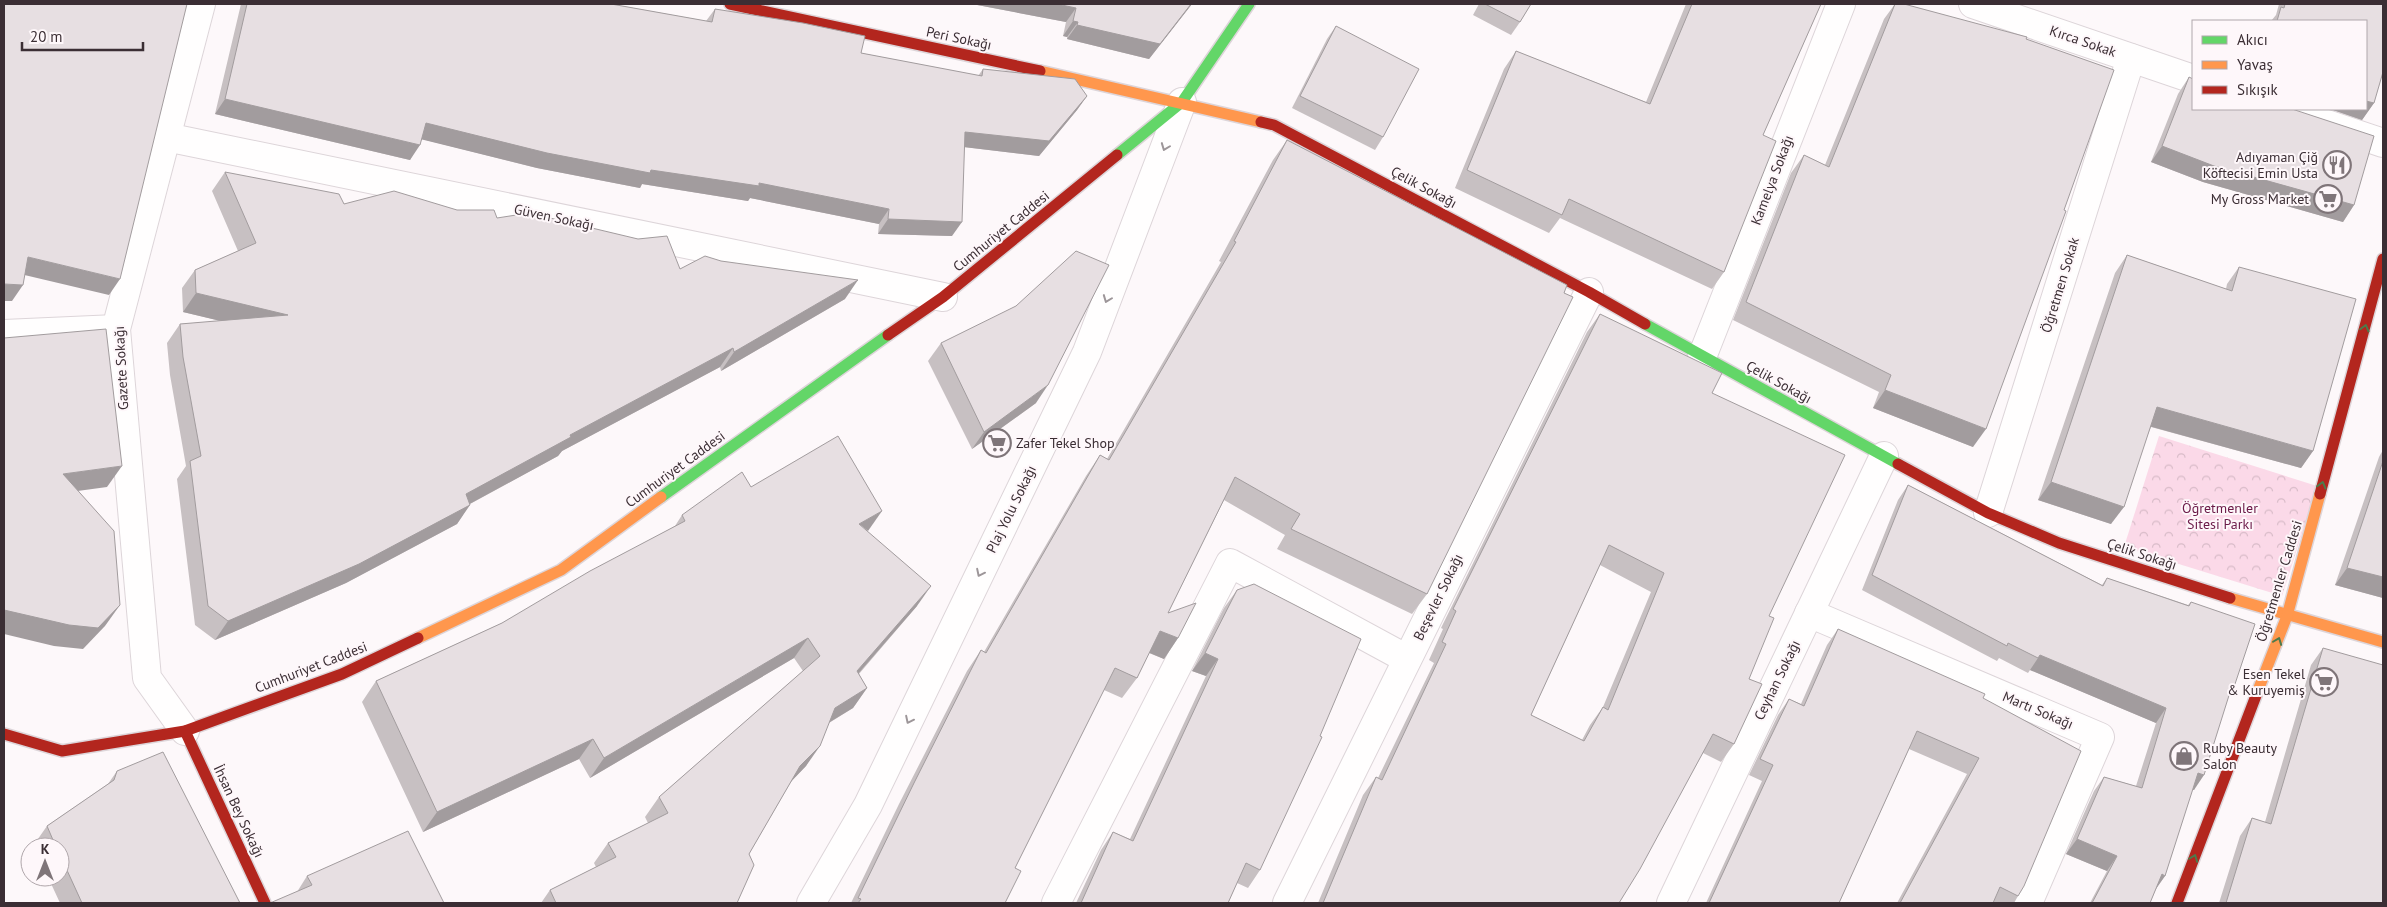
<svg xmlns="http://www.w3.org/2000/svg" width="2387" height="907" font-family="'PT Sans',sans-serif">
	<defs>
		<pattern id="park-crowns" width="20" height="18" patternUnits="userSpaceOnUse" patternTransform="scale(1.25)"><rect width="20" height="18" fill="#fbd9e8"/><path d="M2 6a3 3 0 1 1 6 0M12 15a3 3 0 1 1 6 0" fill="none" stroke="#d8bbc8"/></pattern>
	</defs>
	<rect width="100%" height="100%" fill="#fdf8fa"/>
	<polygon fill="url(#park-crowns)" points="2159,436 2317,486 2282,596 2124,547"/>
	<g fill="none" stroke-linecap="round" stroke-linejoin="round">
		<defs>
			<g id="street">
				<polyline points="1973,4 2193,79"/>
				<polyline points="2282,109 2383,143"/>
				<polyline points="166,137 943,297"/>
				<polyline points="4,334 116,329"/>
				<polyline points="1702,357 1841,4"/>
				<polyline points="1988,513 2131,58"/>
				<polyline points="1809,613 2100,737 2028,903"/>
				<polyline points="185,731 147,678 116,329 201,4"/>
				<polyline points="811,903 868,805 1087,352 1182,102"/>
				<polyline points="1056,903 1230,563 1407,659"/>
				<polyline points="1287,903 1589,292"/>
				<polyline points="1671,903 1884,456"/>
			</g>
			<g id="fast">
				<polyline points="1117,155 1182,102 1249,4"/>
				<polyline points="1645,324 1898,464"/>
				<polyline points="661,497 888,335"/>
			</g>
			<g id="slow">
				<polyline points="1040,71 1261,122"/>
				<polyline points="2230,598 2383,642"/>
				<polyline points="418,638 561,570 661,497"/>
				<polyline points="2257,693 2287,616 2320,494"/>
			</g>
			<g id="jam">
				<polyline points="730,4 1040,71"/>
				<polyline points="1261,122 1274,125 1589,292 1645,324"/>
				<polyline points="888,335 943,297 1117,155"/>
				<polyline points="1898,464 1988,513 2059,543 2230,598"/>
				<polyline points="2320,494 2383,259"/>
				<polyline points="185,731 265,903"/>
				<polyline points="4,734 62,751 185,731 342,674 418,638"/>
				<polyline points="2177,903 2257,693"/>
			</g>
		</defs>
		<use href="#street" stroke="#ddd5d9" stroke-width="30"/>
		<use href="#fast" stroke="#ddd5d9" stroke-width="14"/>
		<use href="#slow" stroke="#ddd5d9" stroke-width="14"/>
		<use href="#jam" stroke="#ddd5d9" stroke-width="14"/>
		<use href="#street" stroke="#fffefe" stroke-width="28"/>
		<use href="#fast" stroke="#63d668" stroke-width="11"/>
		<use href="#slow" stroke="#ff974d" stroke-width="11"/>
		<use href="#jam" stroke="#b3261e" stroke-width="11"/>
	</g>
	<g fill="#c7c0c2" fill-rule="evenodd">
		<polygon points="241,4 611,4 706,21 715,9 861,53 978,76 983,69 1087,96 1077,110 1039,156 964,147 952,236 878,234 879,224 750,198 748,201 642,184 640,188 537,168 422,139 410,160 215,114"/>
		<polygon points="972,4 1192,4 1149,59 1067,39 1067,37 1063,36 1066,22"/>
		<polygon points="1479,4 1531,4 1520,22 1511,35 1473,15"/>
		<polygon points="1686,4 1821,4 1763,135 1724,272 1712,289 1560,218 1549,233 1455,188 1504,69 1516,51 1646,102"/>
		<polygon points="1895,4 1904,4 2026,39 1973,447 1873,408 1879,392 1733,320 1791,173 1804,155 1825,165 1884,19"/>
		<polygon points="2279,4 2383,4 2374,103 2362,120 2330,109 2366,109 2366,21 2271,21 2276,15"/>
		<polygon points="1336,26 1383,137 1375,150 1292,108 1327,39"/>
		<polygon points="2189,77 2354,205 2343,222 2203,182 2151,162 2178,94"/>
		<polygon points="1287,140 1564,293 1427,594 1412,614 1277,549 1285,535 1224,500 1168,613 1178,638 1164,659 1149,653 1137,678 1122,698 1104,690 1015,868 1005,903 851,903 899,804 967,671 981,650 984,652 1086,476 1100,455 1107,459 1221,262 1219,261 1273,160"/>
		<polygon points="225,172 344,204 457,210 497,218 680,269 721,261 845,299 721,371 720,367 562,451 558,456 470,504 457,524 346,583 215,640 195,625 177,479 186,466 170,375 167,343 180,324 221,321 183,312 182,288 195,270 238,251 212,191"/>
		<polygon points="2127,255 2226,289 2227,284 2239,267 2313,451 2301,468 2151,427 2111,524 2038,500 2115,273"/>
		<path d="M 1600,314 L 1712,393 L 1769,616 L 1749,679 L 1734,744 L 1721,762 L 1703,753 L 1619,903 L 1318,903 L 1363,795 L 1376,777 L 1378,778 L 1434,663 L 1429,660 L 1443,629 L 1441,628 L 1587,332 ZM 1600,565 L 1651,592 L 1603,707 L 1590,725 L 1582,740 L 1531,715 Z"/>
		<polygon points="941,343 1036,403 972,449 928,361"/>
		<polygon points="2383,450 2383,598 2335,585 2379,457"/>
		<polygon points="1908,485 2102,585 2107,578 2188,605 2191,602 2233,690 2229,696 2194,790 2192,789 2165,876 2156,889 2150,903 2090,903 2107,871 2066,854 2094,791 2104,777 2136,786 2156,723 2030,670 2028,673 1999,658 1997,661 1862,590 1898,500"/>
		<polygon points="751,487 867,531 917,606 859,674 867,688 853,708 829,723 806,766 792,780 749,854 737,903 541,903 550,890 596,867 594,863 608,843 648,823 645,817 659,797 803,671 794,658 590,778 579,759 423,832 362,702 376,681 502,623 675,526 682,515"/>
		<polygon points="1237,590 1260,870 1248,888 1237,883 1228,903 1076,903 1101,850 1113,832 1130,839 1206,676 1192,671 1224,608"/>
		<polygon points="1838,629 1983,698 2018,896 2014,903 1897,903 1967,774 1909,749 1839,903 1706,903 1762,781 1749,775 1778,715 1789,699 1801,704 1827,645"/>
		<polygon points="2323,648 2383,903 2219,903 2240,836 2252,818 2265,822 2311,665"/>
		<polygon points="117,771 240,903 60,903 48,877 60,877 60,847 34,847 33,846 47,826 108,784"/>
		<polygon points="307,876 444,903 297,892"/>
	</g>
	<g fill="#a29c9e">
		<polygon points="972,4 1057,4 1076,8 1066,22"/>
		<polygon points="1192,4 1149,59 1067,39 1077,25"/>
		<polygon points="1073,21 1078,22 1067,37 1063,36"/>
		<polygon points="1087,96 1077,110 1039,156 955,146 965,132"/>
		<polygon points="225,99 420,145 410,160 215,114"/>
		<polygon points="2366,101 2374,103 2362,120 2330,109 2366,109"/>
		<polygon points="426,123 651,170 759,183 889,209 879,224 750,198 748,201 642,184 640,188 537,168 416,138"/>
		<polygon points="2162,146 2354,205 2343,222 2203,182 2151,162"/>
		<polygon points="888,219 962,222 952,236 878,234"/>
		<polygon points="28,257 120,279 109,295 16,273"/>
		<polygon points="858,280 845,299 721,371 734,352"/>
		<polygon points="4,284 23,285 12,301 4,301"/>
		<polygon points="196,293 288,315 275,334 183,312"/>
		<polygon points="733,348 720,367 562,451 558,456 453,513 466,494 570,435"/>
		<polygon points="1048,385 1036,403 972,449 984,432"/>
		<polygon points="1885,390 1986,429 1973,447 1873,408"/>
		<polygon points="2157,407 2313,451 2301,468 2145,425"/>
		<polygon points="122,466 107,487 48,495 63,474"/>
		<polygon points="2051,482 2124,507 2111,524 2038,500"/>
		<polygon points="470,505 457,524 346,583 215,640 228,621"/>
		<polygon points="882,511 868,531 859,524"/>
		<polygon points="2347,568 2383,577 2383,598 2335,585"/>
		<polygon points="931,586 917,606 843,691 857,671"/>
		<polygon points="120,605 105,626 83,649 54,646 4,634 4,610"/>
		<polygon points="1160,631 1178,638 1164,659 1145,651"/>
		<polygon points="808,638 794,658 590,778 604,758"/>
		<polygon points="1205,653 1218,659 1206,676 1192,671"/>
		<polygon points="2040,655 2166,708 2156,723 2030,670"/>
		<polygon points="867,688 853,708 820,728 835,708"/>
		<polygon points="593,739 579,759 423,832 437,812"/>
		<polygon points="820,746 806,766 786,787 800,766"/>
		<polygon points="2198,773 2204,775 2194,790 2187,788"/>
		<polygon points="2077,839 2117,856 2107,871 2066,854"/>
		<polygon points="2162,874 2165,876 2155,890"/>
	</g>
	<g fill="#e7dfe2" stroke="#a29c9e" fill-rule="evenodd">
		<polygon points="4,4 187,4 120,279 28,257 23,285 4,284"/>
		<polygon points="247,4 611,4 712,22 715,9 803,23 865,36 861,53 982,76 983,69 1075,79 1087,96 1049,141 965,132 962,222 888,219 889,209 759,183 759,186 651,170 650,173 547,153 426,123 420,145 225,99"/>
		<polygon points="1057,4 1191,4 1160,44 1077,25 1078,22 1073,21 1076,8"/>
		<polygon points="1485,4 1531,4 1520,22"/>
		<polygon points="1692,4 1821,4 1763,135 1776,141 1724,272 1569,199 1562,215 1467,170 1516,51 1650,104"/>
		<polygon points="1895,4 1904,4 2027,37 2026,39 2114,70 2064,210 2066,211 1986,429 1885,390 1891,375 1746,302 1804,155 1829,167"/>
		<polygon points="2285,4 2383,4 2383,72 2374,103 2366,101 2366,21 2277,21 2281,7 2284,8"/>
		<polygon points="1336,26 1419,69 1383,137 1300,96"/>
		<polygon points="2189,77 2193,79 2193,109 2292,109 2374,136 2354,205 2214,166 2162,146"/>
		<polygon points="1287,140 1567,285 1564,293 1573,297 1427,594 1291,529 1300,514 1235,477 1168,613 1196,603 1178,638 1160,631 1137,678 1115,668 1015,868 1021,871 1005,903 858,903 861,899 858,898 914,783 981,650 986,653 1100,455 1109,460 1236,242 1234,241"/>
		<polygon points="225,172 339,194 344,204 394,191 457,210 494,210 497,218 529,213 638,239 667,236 680,269 705,256 721,261 858,280 734,352 733,348 570,435 571,437 466,494 470,505 359,564 228,621 208,606 190,461 201,456 183,357 180,324 288,315 196,293 195,270 256,243"/>
		<polygon points="1076,251 1109,265 1048,385 984,432 941,343 1016,306"/>
		<polygon points="2127,255 2232,291 2239,267 2356,299 2313,451 2157,407 2124,507 2051,482"/>
		<path d="M 1600,314 L 1722,373 L 1712,393 L 1845,455 L 1769,616 L 1774,618 L 1749,679 L 1762,684 L 1734,744 L 1713,734 L 1640,869 L 1619,903 L 1323,903 L 1376,777 L 1382,780 L 1446,644 L 1442,642 L 1456,611 L 1453,609 ZM 1609,545 L 1664,573 L 1608,710 L 1603,707 L 1584,741 L 1531,715 Z"/>
		<polygon points="106,329 122,466 63,474 114,531 120,605 98,628 69,625 4,610 4,338"/>
		<polygon points="838,436 882,511 859,524 931,586 857,671 867,688 835,708 820,746 800,766 749,854 754,865 737,903 556,903 550,890 616,857 608,843 668,813 659,797 820,656 808,638 604,758 593,739 437,812 376,681 502,623 590,571 685,521 682,515 742,472 751,487"/>
		<polygon points="2383,461 2383,577 2347,568"/>
		<polygon points="1908,485 2103,586 2107,578 2189,606 2191,602 2255,624 2233,690 2231,689 2204,775 2198,773 2165,876 2162,874 2150,903 2092,903 2117,856 2077,839 2104,777 2142,788 2166,708 2040,655 2038,658 2008,643 2007,646 1872,575"/>
		<polygon points="1254,584 1361,639 1320,736 1322,737 1260,870 1246,863 1228,903 1081,903 1113,832 1133,841 1218,659 1205,653 1237,590"/>
		<polygon points="1838,629 1985,694 1983,698 2081,751 2024,886 2018,896 2000,887 1993,903 1900,903 1979,758 1917,731 1839,903 1709,903 1773,765 1760,759 1789,699 1804,706"/>
		<polygon points="2323,648 2383,665 2383,903 2226,903 2252,818 2271,824"/>
		<polygon points="163,752 240,903 82,903 60,855 60,847 56,847 47,826 114,780 117,771"/>
		<polygon points="408,831 444,903 270,903 312,885 307,876"/>
	</g>
	<defs><path id="oneway-chevron" d="M-2-3.5L2.5 0L-2 3.5" fill="none" stroke-width="1.6" stroke-linecap="round" stroke-linejoin="round" transform="scale(1.25)"/></defs>
	<g stroke="#9d9699">
		<use href="#oneway-chevron" transform="translate(1165 147) rotate(111)"/>
		<use href="#oneway-chevron" transform="translate(1107 299) rotate(111)"/>
		<use href="#oneway-chevron" transform="translate(980 573) rotate(116)"/>
		<use href="#oneway-chevron" transform="translate(909 720) rotate(116)"/>
	</g>
	<g stroke="#4d7a4b">
		<use href="#oneway-chevron" transform="translate(2365 328) rotate(-75)"/>
		<use href="#oneway-chevron" transform="translate(2322 485) rotate(-75)"/>
		<use href="#oneway-chevron" transform="translate(2278 641) rotate(-69)"/>
		<use href="#oneway-chevron" transform="translate(2194 858) rotate(-69)"/>
	</g>
	<defs>
		<symbol id="restaurant-ring" viewBox="-11 -11 22 22"><circle r="9.5" fill="#fef7fa" stroke="#7f7579" stroke-width="1.5"/><path d="M-5-6h1v4h1v-4h1v4h1v-4h1v5L-1.5 .5V6h-2V.5L-5-1ZM5-6V6H3V1.5H1.5Q1.5-4 5-6Z" fill="#7f7579"/></symbol>
		<symbol id="supermarket-ring" viewBox="-11 -11 22 22"><circle r="9.5" fill="#fef7fa" stroke="#7f7579" stroke-width="1.5"/><path d="M-6-5.5h2.5l.6 2H6L4.5 2H-2.5L-4.4-4H-6ZM-1.5 3.2a1.3 1.3 0 1 0 .1 0ZM3 3.2a1.3 1.3 0 1 0 .1 0Z" fill="#7f7579"/></symbol>
		<symbol id="shop-ring" viewBox="-11 -11 22 22"><circle r="9.5" fill="#fef7fa" stroke="#7f7579" stroke-width="1.5"/><path d="M-5-2.5h2.3a2.7 3.5 0 0 1 5.4 0H5L5.5 6h-11ZM-1.5-2.5h3a1.5 2.3 0 0 0-3 0Z" fill="#7f7579"/></symbol>
	</defs>
	<g fill-rule="evenodd">
		<use href="#restaurant-ring" x="2321" y="149" width="32" height="32"/>
		<use href="#supermarket-ring" x="2312" y="183" width="32" height="32"/>
		<use href="#supermarket-ring" x="981" y="427" width="32" height="32"/>
		<use href="#supermarket-ring" x="2308" y="666" width="32" height="32"/>
		<use href="#shop-ring" x="2168" y="740" width="32" height="32"/>
	</g>
	<g text-anchor="middle" stroke-width="4" stroke-linejoin="round" paint-order="stroke">
		<g font-size="14" fill="#3b2e34" stroke="#fef7fa">
			<text transform="translate(959 38) rotate(12)" y="5">Peri Sokağı</text>
			<text transform="translate(2083 41) rotate(19)" y="5">Kırca Sokak</text>
			<text transform="translate(1772 180) rotate(-69)" y="5">Kamelya Sokağı</text>
			<text transform="translate(1424 187) rotate(28)" y="5">Çelik Sokağı</text>
			<text transform="translate(554 217) rotate(12)" y="5">Güven Sokağı</text>
			<text transform="translate(1001 231) rotate(-39)" y="5">Cumhuriyet Caddesi</text>
			<text transform="translate(2060 285) rotate(-73)" y="5">Öğretmen Sokak</text>
			<text transform="translate(121 368) rotate(-93)" y="5">Gazete Sokağı</text>
			<text transform="translate(1779 382) rotate(29)" y="5">Çelik Sokağı</text>
			<text transform="translate(675 469) rotate(-36)" y="5">Cumhuriyet Caddesi</text>
			<text transform="translate(1011 509) rotate(-64)" y="5">Plaj Yolu Sokağı</text>
			<text transform="translate(2142 554) rotate(18)" y="5">Çelik Sokağı</text>
			<text transform="translate(2279 581) rotate(-73)" y="5">Öğretmenler Caddesi</text>
			<text transform="translate(1438 597) rotate(-64)" y="5">Beşevler Sokağı</text>
			<text transform="translate(311 667) rotate(-21)" y="5">Cumhuriyet Caddesi</text>
			<text transform="translate(1777 680) rotate(-64)" y="5">Ceyhan Sokağı</text>
			<text transform="translate(2038 710) rotate(23)" y="5">Martı Sokağı</text>
			<text transform="translate(239 811) rotate(65)" y="5">İhsan Bey Sokağı</text>
		</g>
		<g font-size="14" fill="#3b2e34" stroke="#fef7fa" text-anchor="end">
			<text x="2318" y="162">Adıyaman Çiğ<tspan x="2318" dy="16">Köftecisi Emin Usta</tspan></text>
			<text x="2309" y="204">My Gross Market</text>
			<text x="1016" y="448" text-anchor="start">Zafer Tekel Shop</text>
			<text x="2305" y="679">Esen Tekel<tspan x="2305" dy="16">&amp; Kuruyemiş</tspan></text>
			<text x="2203" y="753" text-anchor="start">Ruby Beauty<tspan x="2203" dy="16">Salon</tspan></text>
		</g>
		<g font-size="14" fill="#6b1a48" stroke="#fef7fa">
			<text x="2220" y="513">Öğretmenler<tspan x="2220" dy="16">Sitesi Parkı</tspan></text>
		</g>
	</g>
	<rect width="2387" height="907" fill="none" stroke="#3b2e34" stroke-width="10"/>
	<rect x="2192" y="20" width="175" height="90" fill="#fef7fa" stroke="#b0a7ab"/>
	<rect x="2202" y="36" width="25" height="8" fill="#63d668" stroke="#b0a7ab"/>
	<text x="2237" y="45" font-size="15" fill="#3b2e34">Akıcı</text>
	<rect x="2202" y="61" width="25" height="8" fill="#ff974d" stroke="#b0a7ab"/>
	<text x="2237" y="70" font-size="15" fill="#3b2e34">Yavaş</text>
	<rect x="2202" y="86" width="25" height="8" fill="#b3261e" stroke="#b0a7ab"/>
	<text x="2237" y="95" font-size="15" fill="#3b2e34">Sıkışık</text>
	<g transform="translate(45 862)"><circle r="24" fill="#fef7fa" stroke="#b0a7ab"/>
	<path d="M0-4L9 19L0 12L-9 19Z" fill="#7f7579"/>
	<text y="-8" font-size="14" font-weight="bold" text-anchor="middle" fill="#3b2e34">K</text>
	</g>
	<path d="M22 42v8h121v-8" fill="none" stroke="#3b2e34" stroke-width="2.5"/>
	<text x="30" y="42" font-size="15" fill="#3b2e34" stroke="#fef7fa" stroke-width="4" paint-order="stroke">20 m</text>
</svg>
